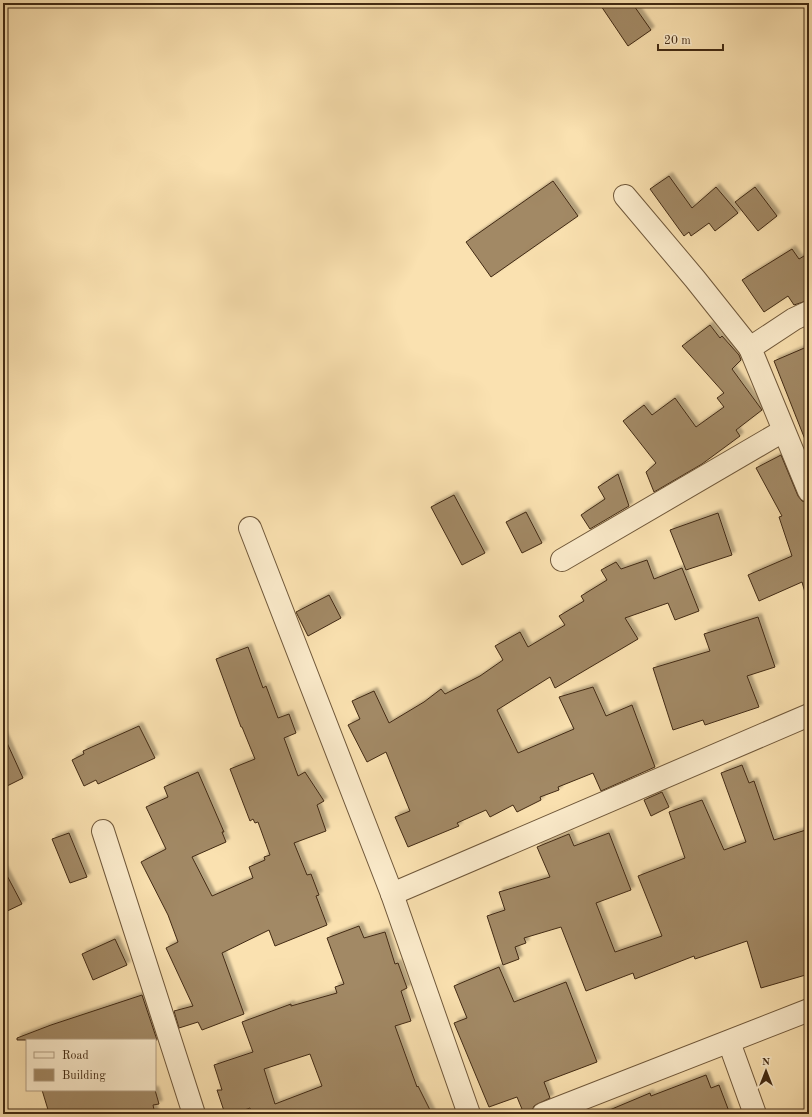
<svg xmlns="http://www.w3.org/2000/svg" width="812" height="1117" font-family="'Old Standard TT',serif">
	<defs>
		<filter id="shadow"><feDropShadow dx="3.5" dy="-3.5" stdDeviation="1" flood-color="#0004"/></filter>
	</defs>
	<rect width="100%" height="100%" fill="#fae1b0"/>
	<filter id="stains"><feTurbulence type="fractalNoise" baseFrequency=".005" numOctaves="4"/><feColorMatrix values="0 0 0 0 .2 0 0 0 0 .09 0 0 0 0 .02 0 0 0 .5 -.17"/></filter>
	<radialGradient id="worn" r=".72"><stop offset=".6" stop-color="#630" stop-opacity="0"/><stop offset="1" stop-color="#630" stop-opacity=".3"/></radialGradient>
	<g fill="#a28965" stroke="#422a13" fill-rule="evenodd" filter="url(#shadow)">
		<polygon points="599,3 632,3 651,30 628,46"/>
		<polygon points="669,176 692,208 716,187 738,213 715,231 709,223 691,236 689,232 684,236 650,189"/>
		<polygon points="553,181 578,216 491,277 466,242"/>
		<polygon points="755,187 777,216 758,231 735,202"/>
		<polygon points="792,249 799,259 809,253 809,300 794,305 788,296 764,312 742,280"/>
		<polygon points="710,325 720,338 722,336 739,355 741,360 732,369 762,410 736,430 740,436 702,464 654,492 646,472 656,463 623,421 644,405 652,415 675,398 696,427 724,407 717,398 724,393 682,346"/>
		<polygon points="809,346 809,447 808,447 774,361"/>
		<polygon points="781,455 798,496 802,501 809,503 809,595 806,596 802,582 759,601 748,575 792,556 779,517 782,516 756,468"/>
		<polygon points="618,474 629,506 590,529 581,515 605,499 598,487"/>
		<polygon points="454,495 485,553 462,565 431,507"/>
		<polygon points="526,512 542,543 522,553 506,522"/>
		<polygon points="718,513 732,555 686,570 670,530"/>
		<polygon points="647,560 654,579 682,568 699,611 675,620 668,603 625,618 638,639 555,688 550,677 497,710 518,753 574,729 559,697 593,687 606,716 632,705 655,767 601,791 593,773 558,787 559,790 540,797 541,800 517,812 513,805 490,817 486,810 457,823 459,826 408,847 395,817 410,811 386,752 367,762 348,725 360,719 352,701 374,691 389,723 424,702 441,689 445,694 480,676 503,660 495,646 520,632 528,647 565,625 559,616 584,601 581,596 607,580 601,570 616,562 621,569"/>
		<polygon points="329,595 341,618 308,636 296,612"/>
		<polygon points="758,617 775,667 747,676 759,707 705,725 703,720 673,730 653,668 710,651 704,634"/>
		<polygon points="248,647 263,688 266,686 278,718 289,714 296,733 284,738 298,776 305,772 324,801 317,805 326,831 294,843 307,875 311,874 319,895 316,896 327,925 275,946 269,930 222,953 244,1014 202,1030 198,1022 179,1028 174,1011 193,1006 166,948 178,942 168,915 141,862 166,849 146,807 168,797 164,787 198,772 224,832 222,832 226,842 192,857 212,896 253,878 249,867 265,860 264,857 270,855 258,822 255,823 253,819 250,821 230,769 255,759 242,727 241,727 216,659"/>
		<polygon points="139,726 155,758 98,784 96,780 84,786 72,760 84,754 83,751"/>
		<polygon points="3,734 23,778 3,788"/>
		<polygon points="742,765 749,783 754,781 774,840 809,829 809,974 761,988 747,941 695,959 694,956 635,979 633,973 586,991 561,927 524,938 526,943 515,947 519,959 503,965 487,916 505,910 499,892 550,877 537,847 569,834 574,846 609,833 631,890 596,903 615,952 662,936 638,876 685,858 669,812 702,800 724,850 746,842 721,773"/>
		<polygon points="662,792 669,807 651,816 644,800"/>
		<polygon points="69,833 87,877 70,883 52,839"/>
		<polygon points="3,868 22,904 3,913"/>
		<path d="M 359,926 L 364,938 L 385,932 L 395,964 L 398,963 L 407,988 L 401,991 L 411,1021 L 395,1026 L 417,1087 L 418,1086 L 432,1114 L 252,1114 L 250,1108 L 233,1114 L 225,1114 L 217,1090 L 222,1090 L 214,1065 L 253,1052 L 242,1022 L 291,1004 L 291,1006 L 337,993 L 335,987 L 344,984 L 327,938 ZM 310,1054 L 322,1086 L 275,1104 L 264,1069 Z"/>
		<polygon points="115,939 127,965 93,980 82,954"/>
		<polygon points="499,967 514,1002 566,982 597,1062 544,1082 550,1098 534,1106 531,1114 524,1114 517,1097 489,1107 454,1023 467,1018 454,986"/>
		<polygon points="142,995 157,1040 17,1040 17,1038 51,1025"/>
		<polygon points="706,1075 711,1088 719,1085 730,1114 600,1114 650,1093 651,1096"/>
		<polygon points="42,1090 155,1090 159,1104 153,1105 155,1114 58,1114 57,1110 49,1113"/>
	</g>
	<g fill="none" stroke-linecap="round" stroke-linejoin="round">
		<defs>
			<g id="minor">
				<polyline points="625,196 695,279 750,348"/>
				<polyline points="809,312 794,319 750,348 809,491"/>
				<polyline points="250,528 392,894"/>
				<polyline points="562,560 783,431"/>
				<polyline points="103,831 194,1114"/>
				<polyline points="729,1042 755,1114"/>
				<polyline points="469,1114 392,894 809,715"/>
				<polyline points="543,1114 809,1010"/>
			</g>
		</defs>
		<use href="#minor" stroke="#70583a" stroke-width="24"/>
		<use href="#minor" stroke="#fceccc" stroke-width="22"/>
	</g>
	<rect width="812" height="1117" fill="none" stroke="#fae1b0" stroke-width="16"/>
	<rect x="4" y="4" width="804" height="1109" fill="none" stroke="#422a13" stroke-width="2"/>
	<rect x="8" y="8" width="796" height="1101" fill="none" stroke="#422a13"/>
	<rect x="26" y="1039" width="130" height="52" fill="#fceccc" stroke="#b29e82"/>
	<rect x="34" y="1052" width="20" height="6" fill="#fceccc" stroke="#b29e82"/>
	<text x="62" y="1059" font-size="12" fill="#422a13">Road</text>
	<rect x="34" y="1069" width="20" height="12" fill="#a28965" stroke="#b29e82"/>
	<text x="62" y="1079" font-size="12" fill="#422a13">Building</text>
	<g transform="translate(766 1071)" stroke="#fceccc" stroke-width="3" paint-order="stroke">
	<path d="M0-3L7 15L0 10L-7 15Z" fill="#422a13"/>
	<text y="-6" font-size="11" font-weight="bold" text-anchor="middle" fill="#422a13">N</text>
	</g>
	<path d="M658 44v6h65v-6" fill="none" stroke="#422a13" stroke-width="2"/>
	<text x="664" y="44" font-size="12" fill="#422a13" stroke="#fceccc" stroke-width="3" paint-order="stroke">20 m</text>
	<rect width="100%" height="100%" filter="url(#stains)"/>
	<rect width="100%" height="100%" fill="url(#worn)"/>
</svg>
